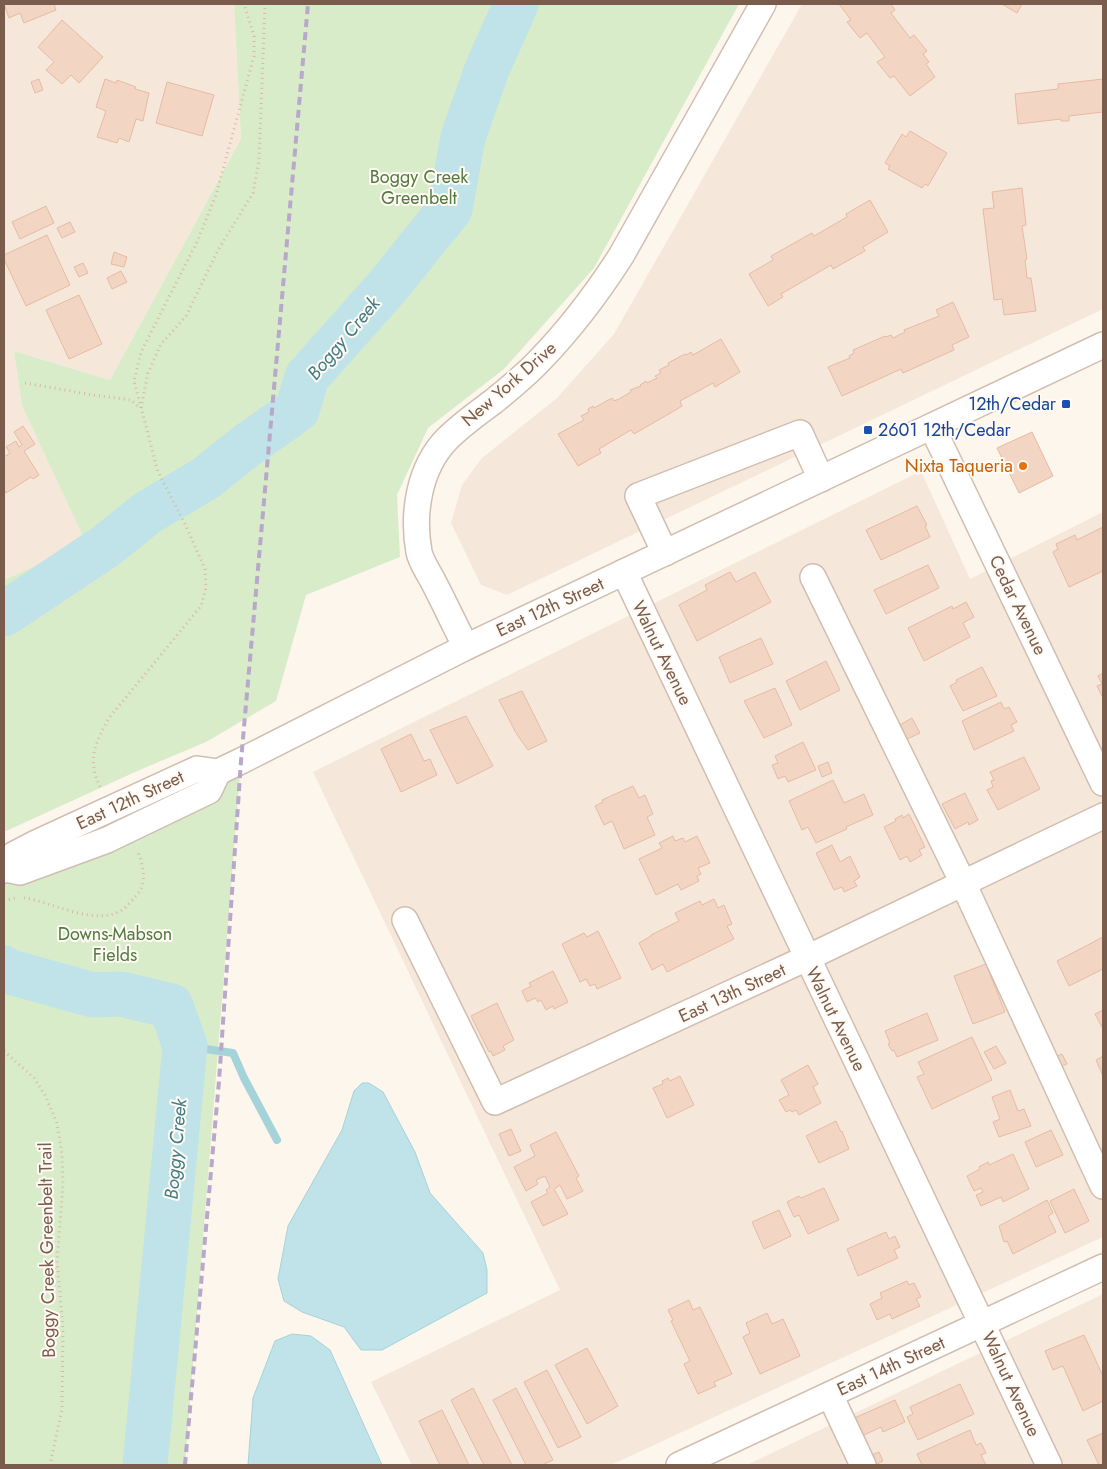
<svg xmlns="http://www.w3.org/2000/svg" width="1107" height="1469" font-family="Jost,sans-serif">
	<rect width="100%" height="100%" fill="#fdf6ec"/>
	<g fill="#f5e8da">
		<polygon points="4,4 234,4 241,139 110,380 14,351 22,406 86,543 4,580"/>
		<polygon points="802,4 1103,4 1103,309 507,595 481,585 451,523 462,485 482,458 557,398 614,334"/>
		<polygon points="921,471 970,579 1103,512 1103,1237 611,1465 412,1465 371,1382 560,1290 313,772"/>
		<polygon points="1103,1294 1103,1465 747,1465"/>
	</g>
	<g fill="#d8ecc9">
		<polygon points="234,4 739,4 594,268 504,369 428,428 397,495 400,557 306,595 276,701 206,742 135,772 4,832 4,580 86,543 22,406 14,351 110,380 241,139"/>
		<polygon points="241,761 185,1465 4,1465 4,870"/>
	</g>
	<g fill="#bfe3e8" stroke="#a5d3da">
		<polygon points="362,1083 369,1083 383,1092 415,1152 430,1193 483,1253 487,1270 487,1293 382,1350 361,1350 344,1327 302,1312 284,1301 278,1279 288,1226 342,1130 354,1091"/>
		<polygon points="292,1334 311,1336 330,1350 382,1465 248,1465 253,1398 275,1341"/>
	</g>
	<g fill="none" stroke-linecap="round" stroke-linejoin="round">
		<polyline stroke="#a5d3da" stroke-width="8" points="185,1046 233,1053 244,1078 277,1140"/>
		<g stroke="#bfe3e8" stroke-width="45">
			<polyline points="4,614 106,546 147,513 206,478 246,446 297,410 307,377 387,287 450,209 463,137 487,69 516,4"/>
			<polyline points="4,968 7,971 93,995 121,994 171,1006 185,1046 145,1465"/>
		</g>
	</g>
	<g fill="#f3d5c3" stroke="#e6bba3">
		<polygon points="4,4 54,4 56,10 24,23 20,13 9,18"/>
		<polygon points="839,4 891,4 895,10 891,13 910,38 914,35 927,51 923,54 929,62 926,64 935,77 910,96 894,76 890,78 877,62 885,57 867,33 860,38 847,22 851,20"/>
		<polygon points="1002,4 1022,4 1017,13"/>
		<polygon points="62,20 103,57 79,83 71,75 62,84 46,70 54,62 38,47"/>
		<polygon points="39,79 43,90 35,93 31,82"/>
		<polygon points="105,79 116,83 117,80 136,87 135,89 149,93 143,121 136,119 129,142 119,138 117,143 97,137 106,111 96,107"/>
		<polygon points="1103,79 1103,112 1069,116 1069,121 1061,121 1061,119 1018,124 1015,94 1058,89 1058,84"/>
		<polygon points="167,82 214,95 202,136 156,123"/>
		<polygon points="910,131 947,153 928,186 925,184 922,188 888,169 890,166 885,163 902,134 906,137"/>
		<polygon points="1022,188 1026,225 1022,226 1027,259 1025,260 1027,278 1031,278 1036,311 1004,315 1002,299 994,300 983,209 994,208 992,192"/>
		<polygon points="870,200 888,232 863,247 865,251 833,269 831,265 781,294 783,297 768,306 749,274 773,260 771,256 812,233 814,236 847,217 846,214"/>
		<polygon points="46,206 54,223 20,239 12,222"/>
		<polygon points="70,222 75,232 62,238 57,228"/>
		<polygon points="47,235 70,285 26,306 4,259 4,255"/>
		<polygon points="114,252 127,257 124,267 111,264"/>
		<polygon points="83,263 88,273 79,277 74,267"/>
		<polygon points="121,271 127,282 112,289 107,278"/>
		<polygon points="79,295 102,344 69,359 46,310"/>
		<polygon points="953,302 969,337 952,345 954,350 903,373 901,369 842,396 828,367 850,358 849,356 854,353 853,350 885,336 886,337 891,335 893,338 905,332 904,330 939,316 936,310"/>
		<polygon points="721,339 740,372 715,387 713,383 680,401 682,406 679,408 634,434 631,430 599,449 601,453 578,466 558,434 584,420 581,416 589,412 588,409 593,406 594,408 612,398 614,401 619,399 631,392 630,390 641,386 640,385 646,381 647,383 657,378 655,376 661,373 659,370 669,365 668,363 685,354 686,355 691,352 693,355"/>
		<polygon points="23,426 35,444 24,451 39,475 33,479 31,477 6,493 4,489 4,457 10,453 6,447 16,441 19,447 22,445 14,432"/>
		<polygon points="1032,432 1053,476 1019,493 997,448"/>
		<polygon points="917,506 927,525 925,526 930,537 881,560 866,530"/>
		<polygon points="1103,527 1103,571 1069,587 1053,552 1058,549 1056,544 1075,535 1077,540"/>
		<polygon points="928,565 939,588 886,614 874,590"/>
		<polygon points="730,572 736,582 755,572 771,602 697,641 679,605 707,590 705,585"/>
		<polygon points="966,602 974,617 963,623 970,637 924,661 908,628 952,606 953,609"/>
		<polygon points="761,638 773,664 730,683 719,657"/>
		<polygon points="826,661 840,690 800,710 786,681"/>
		<polygon points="982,667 997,696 963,711 950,686 957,682 956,680"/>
		<polygon points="1103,673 1103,698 1097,686 1102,684 1098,676"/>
		<polygon points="775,688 792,725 764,738 744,701"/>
		<polygon points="522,691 547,741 528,750 516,733 499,700"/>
		<polygon points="1001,702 1004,709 1009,707 1017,722 1011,725 1014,731 974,750 962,721"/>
		<polygon points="466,716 493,766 457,784 430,730"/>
		<polygon points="912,718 920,733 905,740 898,726"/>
		<polygon points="411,734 424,761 430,759 437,775 401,792 381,749"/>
		<polygon points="803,742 816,770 788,782 785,776 778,779 772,765 778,763 775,756"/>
		<polygon points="1024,757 1040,789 998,810 987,790 993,787 991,781 994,780 990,772"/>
		<polygon points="828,762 832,773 822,777 818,766"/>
		<polygon points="833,780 844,803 864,794 873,815 846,827 847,829 816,843 808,827 802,830 789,801"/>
		<polygon points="633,786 639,798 645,795 653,814 647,817 655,835 624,849 612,821 604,825 595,806 603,802 602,800"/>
		<polygon points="965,793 978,820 969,825 968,822 955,829 942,804"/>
		<polygon points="909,814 925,847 919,850 922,855 910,862 907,856 900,860 884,827 896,821 895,819 902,815 903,818"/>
		<polygon points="673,836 675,841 683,838 685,842 697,836 710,863 698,868 701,874 697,876 699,881 681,890 678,884 656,895 639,859 662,848 659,843"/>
		<polygon points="832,845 840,862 850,856 860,877 854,881 857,886 844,892 842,887 834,890 816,853"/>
		<polygon points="714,899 718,908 724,905 732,924 727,926 734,939 667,972 663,964 652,970 639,943 651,936 651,935 679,921 675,913 700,901 702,905"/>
		<polygon points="598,931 621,978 597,989 595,984 590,986 586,979 580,982 562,944 584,933 587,937"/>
		<polygon points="1103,937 1103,969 1069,986 1057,961"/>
		<polygon points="986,964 1005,1012 973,1024 954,976"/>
		<polygon points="553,971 568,1002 554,1009 553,1006 546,1010 541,1000 538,1002 535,998 527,1002 522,991 531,986 529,983"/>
		<polygon points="497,1003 514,1040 503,1046 505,1050 493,1056 491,1051 489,1052 471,1016"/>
		<polygon points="1103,1010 1103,1029 1095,1014"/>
		<polygon points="927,1013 938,1040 897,1057 894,1050 892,1051 888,1044 890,1043 885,1031"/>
		<polygon points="972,1037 992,1080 932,1109 917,1077 924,1074 918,1062"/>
		<polygon points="996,1046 1006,1063 994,1069 984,1052"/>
		<polygon points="1062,1054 1067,1064 1057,1068 1052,1058"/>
		<polygon points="1103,1056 1103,1076 1096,1060"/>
		<polygon points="808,1065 818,1084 813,1087 821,1103 799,1115 796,1110 792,1112 790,1110 786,1112 779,1100 789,1095 781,1080"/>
		<polygon points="680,1076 694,1105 667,1118 653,1088 663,1084 662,1081 668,1078 670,1081"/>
		<polygon points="1010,1090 1018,1111 1024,1109 1031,1126 999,1137 993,1122 1000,1119 992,1097"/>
		<polygon points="836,1121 841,1132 842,1131 849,1149 819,1163 806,1136"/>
		<polygon points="511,1129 521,1151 509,1156 499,1134"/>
		<polygon points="1051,1130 1063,1155 1036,1167 1025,1142"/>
		<polygon points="556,1132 579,1176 576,1178 583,1191 567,1199 560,1185 554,1189 568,1214 543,1226 531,1202 548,1193 546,1190 550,1187 545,1176 536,1180 538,1184 526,1191 514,1167 535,1156 530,1145"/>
		<polygon points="1013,1154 1029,1189 1003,1202 1001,1197 981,1206 976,1195 983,1192 981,1188 974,1191 967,1176 980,1169 979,1167 988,1162 989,1165"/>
		<polygon points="824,1188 839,1220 808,1234 799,1215 794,1217 787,1202 799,1196 801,1198"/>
		<polygon points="1074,1189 1089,1221 1065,1233 1050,1201"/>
		<polygon points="1047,1200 1053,1213 1048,1216 1056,1232 1013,1254 1007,1241 1004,1242 1003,1239 999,1226"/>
		<polygon points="779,1210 791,1236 764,1249 752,1222"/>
		<polygon points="886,1232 889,1239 895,1236 900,1247 894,1250 898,1258 858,1276 847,1249"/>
		<polygon points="907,1281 909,1285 914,1283 921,1297 916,1299 920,1306 892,1319 890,1314 877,1320 870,1304 882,1298 880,1293"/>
		<polygon points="689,1300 693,1310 700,1307 732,1374 714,1382 716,1386 698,1394 684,1364 690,1361 671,1321 673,1320 668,1310"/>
		<polygon points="767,1313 772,1324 783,1319 800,1356 760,1374 743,1337 750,1333 746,1323"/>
		<polygon points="1084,1335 1103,1376 1103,1401 1083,1411 1063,1366 1053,1370 1045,1351"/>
		<polygon points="587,1348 618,1406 587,1424 555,1365"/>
		<polygon points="547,1370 581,1437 558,1448 524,1382"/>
		<polygon points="960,1384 974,1414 918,1440 907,1417 913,1414 910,1407"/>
		<polygon points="473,1388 512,1465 484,1465 451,1400"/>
		<polygon points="516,1388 553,1460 542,1465 526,1465 493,1400"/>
		<polygon points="895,1400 905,1422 883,1432 881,1427 858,1438 850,1420"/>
		<polygon points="442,1410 469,1465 440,1465 419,1421"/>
		<polygon points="970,1430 976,1445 981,1443 986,1453 981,1455 986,1465 922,1465 917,1454"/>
		<polygon points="1103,1433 1103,1465 1099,1465 1087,1440"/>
		<polygon points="879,1452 883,1461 875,1465 870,1456"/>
	</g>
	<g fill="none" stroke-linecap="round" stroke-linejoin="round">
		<defs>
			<g id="minor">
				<polyline points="932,427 1103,783"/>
				<polyline points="665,553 638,496 800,433 821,479"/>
				<polyline points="624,572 1049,1465"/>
				<polyline points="813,577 963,883 1103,1186"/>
				<path d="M 466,647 C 455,626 445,604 434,583 C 429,573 421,562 419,552 C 412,513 419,468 447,439 C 462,424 478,413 494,401 C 510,388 526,375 540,360 C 572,327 596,295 621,256 L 763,4"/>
				<polyline points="6,869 20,872 107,840 209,791 218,772"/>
				<polyline points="4,870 6,869 13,855 36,843 197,769 218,772 241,761 466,647 1103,345"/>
				<polyline points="405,920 495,1102 807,958 1103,816"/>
				<polyline points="830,1395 863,1465"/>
				<polyline points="679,1465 1103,1267"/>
			</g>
		</defs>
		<use href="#minor" stroke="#d1beb0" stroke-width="28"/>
		<g stroke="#d9b8a5" stroke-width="3" stroke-dasharray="1 4" stroke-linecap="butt">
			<polyline points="25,383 93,395 131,400 140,408"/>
			<polyline points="141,408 148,373 161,344 186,316 218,250 253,193 259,161 265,4"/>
			<path d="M 100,787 C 87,760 95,743 109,718 L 201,606 L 206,588 L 205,569 L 186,526 L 158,472 L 134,381 L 141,352 L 197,242 L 216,195 L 254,56 L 254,36 L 244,4"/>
			<path d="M 24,898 C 53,902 95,927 122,910 C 127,907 132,900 136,896 C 147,884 144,867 138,852"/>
			<polyline points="4,901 15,898"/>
			<polyline points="4,1051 34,1078 45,1095 57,1123 62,1155 63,1185 57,1260 63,1329 62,1409 50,1465"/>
		</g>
		<use href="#minor" stroke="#fff" stroke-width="25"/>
		<polyline stroke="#b9a8c9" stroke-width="4" stroke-dasharray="8 5" stroke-linecap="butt" points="185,1465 219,1081 241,761 308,4"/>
	</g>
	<g fill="#1a4fb4" stroke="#fffaf3" stroke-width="2">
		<rect x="1061" y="399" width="10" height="10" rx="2.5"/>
		<rect x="863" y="425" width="10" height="10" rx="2.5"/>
	</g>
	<circle fill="#e8710a" stroke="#fffaf3" stroke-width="2" cx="1023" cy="466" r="5"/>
	<g text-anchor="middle" stroke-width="4" stroke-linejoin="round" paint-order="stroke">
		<g font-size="18" fill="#537a41" stroke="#fffaf3">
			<text x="419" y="183">Boggy Creek<tspan x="419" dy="21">Greenbelt</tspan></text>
			<text x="115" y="940">Downs-Mabson<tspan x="115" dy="21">Fields</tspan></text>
		</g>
		<g font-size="18" fill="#7a5c4d" stroke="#fffaf3">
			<text transform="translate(509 384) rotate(-41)" y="6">New York Drive</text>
			<text transform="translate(1018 605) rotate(64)" y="6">Cedar Avenue</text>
			<text transform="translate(550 607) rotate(-25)" y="6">East 12th Street</text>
			<text transform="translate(662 653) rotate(64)" y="6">Walnut Avenue</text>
			<text transform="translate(130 800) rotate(-25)" y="6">East 12th Street</text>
			<text transform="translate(732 993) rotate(-25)" y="6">East 13th Street</text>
			<text transform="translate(836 1019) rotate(64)" y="6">Walnut Avenue</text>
			<text transform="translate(47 1250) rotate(-91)" y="6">Boggy Creek Greenbelt Trail</text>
			<text transform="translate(891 1366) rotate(-25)" y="6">East 14th Street</text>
			<text transform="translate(1011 1384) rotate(65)" y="6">Walnut Avenue</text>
		</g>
		<g font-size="18" fill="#164399" stroke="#fffaf3" text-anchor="end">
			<text x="1056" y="410">12th/Cedar</text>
			<text x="878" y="436" text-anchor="start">2601 12th/Cedar</text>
		</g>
		<g font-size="18" fill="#c56008" stroke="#fffaf3" text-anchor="end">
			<text x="1013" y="472">Nixta Taqueria</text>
		</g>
		<g font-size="19" font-style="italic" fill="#437c86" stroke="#fffaf3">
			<text transform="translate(343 338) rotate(-50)" y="7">Boggy Creek</text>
			<text transform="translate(175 1149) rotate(-85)" y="7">Boggy Creek</text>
		</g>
	</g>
	<rect width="1107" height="1469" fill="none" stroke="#7a5c4d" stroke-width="10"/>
</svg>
